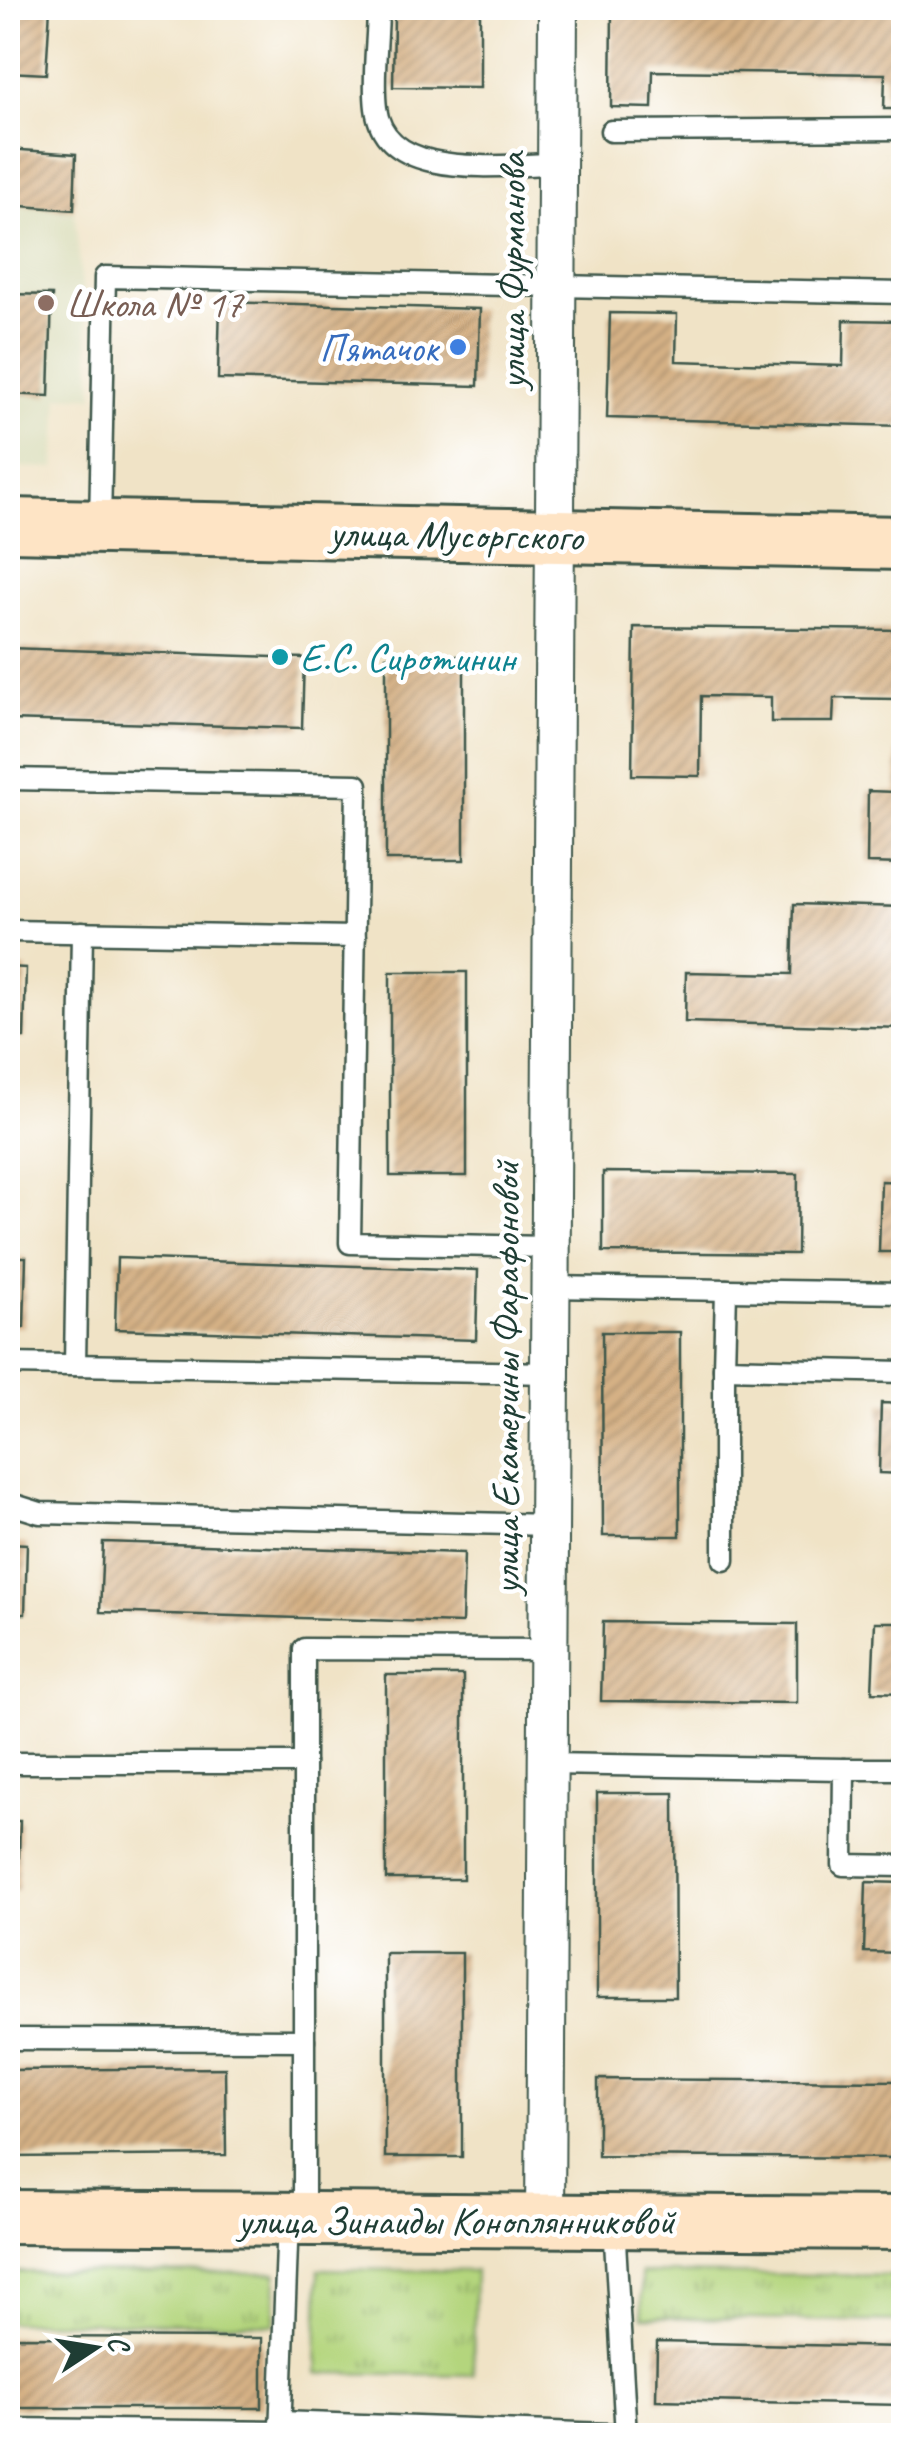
<svg xmlns="http://www.w3.org/2000/svg" width="911" height="2443" font-family="Caveat,sans-serif">
	<defs>
		<pattern id="grass-tufts" width="24" height="20" patternUnits="userSpaceOnUse" patternTransform="scale(2.5)"><rect width="24" height="20" fill="#b4d57d"/><path d="M3 7l-1-3M5 7V3M7 7l1-3M15 17l-1-3M17 17v-4M19 17l1-3" fill="none" stroke="#92ae67"/></pattern>
		<pattern id="building-hatch" width="6" height="6" patternUnits="userSpaceOnUse" patternTransform="scale(2.5)"><rect width="6" height="6" fill="#d5b185"/><path d="M-1 1l2-2M0 6l6-6M5 7l2-2" fill="none" stroke="#ac916e"/></pattern>
	</defs>
	<rect width="100%" height="100%" fill="#fff"/>
	<filter id="ink" filterUnits="userSpaceOnUse"><feTurbulence type="fractalNoise" baseFrequency=".01" numOctaves="2"/><feDisplacementMap in="SourceGraphic" scale="20" xChannelSelector="R" yChannelSelector="G"/><feConvolveMatrix kernelMatrix="1 2 1 2 8 2 1 2 1" color-interpolation-filters="sRGB"/></filter>
	<filter id="wash" filterUnits="userSpaceOnUse"><feTurbulence type="fractalNoise" baseFrequency=".0048" numOctaves="4" result="noise"/><feDisplacementMap in="SourceGraphic" scale="40" xChannelSelector="R" yChannelSelector="G"/><feGaussianBlur stdDeviation="2.25" result="paint"/><feColorMatrix in="noise" values="0 0 0 0 0 0 0 0 0 0 0 0 0 0 0 0 0 1.4 0 .05"/><feComposite in="paint" operator="in"/></filter>
	<g filter="url(#wash)">
		<rect width="100%" height="100%" fill="#f0e3c6"/>
		<polygon fill="#dcdebc" points="8,150 76,154 74,210 94,396 59,397 55,468 8,467"/>
		<g fill="url(#grass-tufts)" stroke="#6a8958" stroke-width="2.5">
			<polygon points="319,2269 475,2271 473,2375 317,2373"/>
			<polygon points="8,2272 276,2273 275,2324 8,2322"/>
			<polygon points="641,2273 903,2276 903,2322 642,2317"/>
		</g>
		<g id="blocks">
			<g fill="url(#building-hatch)">
				<polygon points="8,8 50,8 46,74 8,72"/>
				<polygon points="407,8 480,8 480,88 393,87 394,15 407,15"/>
				<polygon points="612,8 904,12 904,109 884,109 885,74 653,71 652,108 611,107"/>
				<polygon points="8,149 76,154 74,210 8,205"/>
				<polygon points="8,294 52,295 49,396 8,394"/>
				<polygon points="220,302 480,309 478,386 218,379"/>
				<polygon points="610,313 677,314 676,361 843,366 844,320 904,321 904,426 607,418"/>
				<polygon points="634,627 904,630 904,864 867,863 868,791 896,792 897,699 834,698 833,722 771,722 771,697 701,696 700,776 632,775"/>
				<polygon points="8,648 304,658 302,728 8,720"/>
				<rect x="386" y="656" width="78" height="204"/>
				<polygon points="794,904 904,907 904,1028 685,1022 686,972 792,974"/>
				<polygon points="8,967 26,968 24,1038 8,1038"/>
				<rect x="390" y="972" width="77" height="204"/>
				<polygon points="603,1172 798,1174 797,1254 603,1252"/>
				<polygon points="881,1181 904,1182 904,1252 879,1252"/>
				<polygon points="8,1257 26,1257 24,1327 8,1327"/>
				<polygon points="117,1258 478,1270 476,1340 115,1329"/>
				<polygon points="602,1332 680,1332 680,1536 603,1536"/>
				<polygon points="881,1403 904,1404 904,1474 879,1473"/>
				<polygon points="103,1542 464,1553 462,1623 100,1612"/>
				<polygon points="8,1543 27,1544 25,1614 8,1614"/>
				<polygon points="603,1622 797,1624 797,1703 601,1701"/>
				<polygon points="875,1622 904,1622 904,1693 872,1692"/>
				<rect x="386" y="1675" width="77" height="204"/>
				<polygon points="597,1793 674,1793 675,1997 597,1997"/>
				<polygon points="8,1821 20,1821 18,1891 8,1891"/>
				<polygon points="866,1882 904,1883 904,1953 864,1952"/>
				<rect x="385" y="1953" width="77" height="204"/>
				<polygon points="225,2068 226,2155 8,2157 8,2070"/>
				<polygon points="598,2079 904,2081 904,2158 598,2156"/>
				<polygon points="8,2337 262,2338 262,2408 8,2408"/>
				<polygon points="657,2342 904,2347 904,2405 656,2400"/>
			</g>
		</g>
	</g>
	<g filter="url(#ink)">
		<use href="#blocks" fill-opacity="0" stroke="#3e564a" stroke-width="2.5"/>
		<g fill="none" stroke-linecap="round" stroke-linejoin="round">
			<defs>
				<g id="lane">
					<path d="M 378,8 C 378,40 372,76 376,108 C 385,183 502,164 556,164"/>
					<polyline points="611,131 904,129"/>
					<polyline points="100,525 105,277 904,293"/>
					<polyline points="8,779 357,785 350,1243 550,1247"/>
					<polyline points="8,931 355,937"/>
					<polyline points="550,1287 904,1293"/>
					<polyline points="726,1290 724,1368 904,1372"/>
					<polyline points="8,1364 550,1373"/>
					<polyline points="75,1365 82,932"/>
					<polyline points="8,1503 40,1513 549,1525"/>
					<polyline points="724,1560 724,1368"/>
					<polyline points="8,1763 304,1763"/>
					<polyline points="547,1764 844,1769 843,1865 904,1866"/>
					<polyline points="844,1769 904,1769"/>
					<polyline points="8,2039 304,2040 304,2216"/>
					<polyline points="304,2040 304,1649 548,1650"/>
					<polyline points="614,2223 626,2436"/>
					<polyline points="280,2422 664,2436"/>
					<polyline points="8,2429 280,2432"/>
					<polyline points="280,2434 288,2219"/>
				</g>
				<polyline id="street" points="545,2220 558,8"/>
				<g id="secondary">
					<polyline points="8,525 904,543"/>
					<polyline points="8,2217 904,2223"/>
				</g>
			</defs>
			<use href="#lane" stroke="#3e564a" stroke-width="25"/>
			<use href="#street" stroke="#3e564a" stroke-width="42"/>
			<use href="#secondary" stroke="#3e564a" stroke-width="58"/>
			<use href="#lane" stroke="#fff" stroke-width="20"/>
			<use href="#street" stroke="#fff" stroke-width="38"/>
			<use href="#secondary" stroke="#fee4c5" stroke-width="52"/>
		</g>
	</g>
	<circle fill="#8d6e63" stroke="#fff" stroke-width="4" cx="46" cy="303" r="10"/>
	<circle fill="#3f7fe0" stroke="#fff" stroke-width="4" cx="458" cy="347" r="10"/>
	<circle fill="#0f9aa8" stroke="#fff" stroke-width="4" cx="280" cy="657" r="10"/>
	<g text-anchor="middle" stroke-width="9" stroke-linejoin="round" paint-order="stroke">
		<g font-size="40" fill="#1f3d34" stroke="#fff">
			<text transform="translate(511 271) rotate(-90)" y="14">улица Фурманова</text>
			<text transform="translate(456 534) rotate(1)" y="14">улица Мусоргского</text>
			<text transform="translate(505 1378) rotate(-90)" y="14">улица Екатерины Фарафоновой</text>
			<text x="456" y="2234">улица Зинаиды Коноплянниковой</text>
		</g>
		<g font-size="40" fill="#785e54" stroke="#fff" text-anchor="start">
			<text x="66" y="317">Школа № 17</text>
		</g>
		<g font-size="40" fill="#366cbe" stroke="#fff" text-anchor="end">
			<text x="438" y="361">Пятачок</text>
		</g>
		<g font-size="40" fill="#0d838f" stroke="#fff" text-anchor="start">
			<text x="300" y="671">Е.С. Сиротинин</text>
		</g>
	</g>
	<rect width="911" height="2443" fill="none" stroke="#fff" stroke-width="40"/>
	<g transform="translate(95 2348) rotate(78)" stroke="#ffffff" stroke-width="8" paint-order="stroke">
	<path d="M0-8L18 38L0 25L-18 38Z" fill="#1f3d34"/>
	<text y="-15" font-size="28" font-weight="bold" text-anchor="middle" fill="#1f3d34">С</text>
	</g>
</svg>
